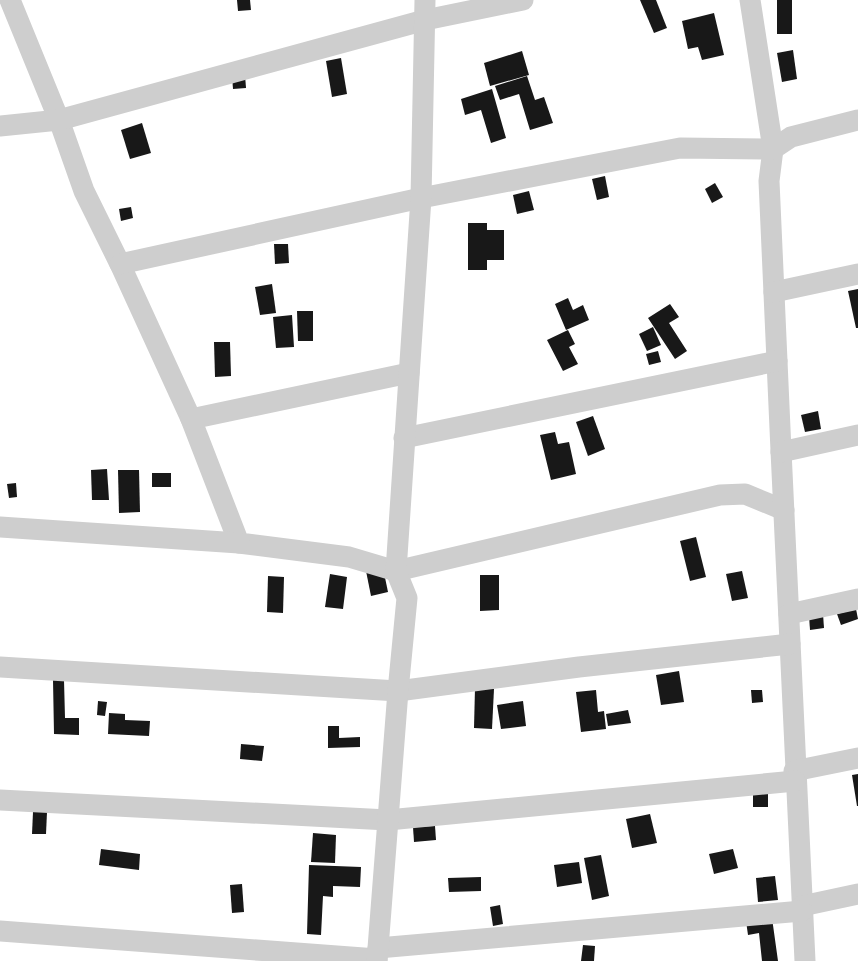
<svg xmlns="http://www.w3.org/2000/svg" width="858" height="961" font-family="Overpass,sans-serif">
	<rect width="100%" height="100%" fill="#fff"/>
	<g fill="#181818">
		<polygon points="237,0 250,0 251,10 238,11"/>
		<polygon points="640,0 656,0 667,28 654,33"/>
		<rect x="777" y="0" width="15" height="34"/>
		<polygon points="714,13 724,55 702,60 698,47 688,49 682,21"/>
		<polygon points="793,50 797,79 782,82 777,53"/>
		<polygon points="522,51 529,75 490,86 484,63"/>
		<polygon points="341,58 347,94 332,97 326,61"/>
		<polygon points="245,75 246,88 233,89 232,76"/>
		<polygon points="527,76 535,100 544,97 553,123 530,130 519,94 500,100 495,86"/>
		<polygon points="492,89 506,138 491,143 481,110 465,115 461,99"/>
		<polygon points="142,123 151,153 130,159 121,130"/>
		<polygon points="605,176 609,197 597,200 592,179"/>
		<polygon points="715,183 723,197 712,203 705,189"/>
		<polygon points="529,191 534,210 517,214 513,195"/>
		<polygon points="131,207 133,218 121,221 119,209"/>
		<polygon points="468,223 487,223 487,230 504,230 504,260 487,260 487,270 468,270"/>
		<polygon points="274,244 288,244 289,263 275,264"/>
		<polygon points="272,284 276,313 260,315 255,287"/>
		<polygon points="858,289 858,328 856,328 848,291"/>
		<polygon points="568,298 573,310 583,305 589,320 566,330 555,304"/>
		<polygon points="670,304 679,317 669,323 687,351 675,359 648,318"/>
		<polygon points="297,311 313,311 313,341 298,341"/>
		<polygon points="292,315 294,347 276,348 273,317"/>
		<polygon points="653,327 661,345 647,351 639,334"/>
		<polygon points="568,330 575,344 569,347 578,364 563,371 547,340"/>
		<polygon points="214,342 230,342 231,376 215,377"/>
		<polygon points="658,351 661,362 649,365 646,354"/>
		<polygon points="818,411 821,429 805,432 801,415"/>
		<polygon points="593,416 605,449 588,456 576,422"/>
		<polygon points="555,432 558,444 569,442 576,474 551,480 540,435"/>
		<polygon points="107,469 109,500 92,500 91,470"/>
		<polygon points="118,470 139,470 140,512 119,513"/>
		<rect x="152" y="473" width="19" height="14"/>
		<polygon points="16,483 17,497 9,498 7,484"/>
		<polygon points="696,537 706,577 690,581 680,541"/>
		<polygon points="383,568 388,592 371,596 366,571"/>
		<polygon points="742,571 748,598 732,601 726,574"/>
		<polygon points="330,574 347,577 343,609 325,607"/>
		<polygon points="480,575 499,575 499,610 480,611"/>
		<polygon points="268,576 284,577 283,613 267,612"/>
		<polygon points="856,609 858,619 841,625 837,614"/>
		<polygon points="823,614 824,628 810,630 809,616"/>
		<polygon points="679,671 684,702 661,705 656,675"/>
		<polygon points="53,680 64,680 65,718 79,718 79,735 54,734"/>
		<polygon points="475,688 494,689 492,729 474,728"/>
		<polygon points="596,690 598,712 604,711 606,729 581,732 576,692"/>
		<polygon points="751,690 762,690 763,702 752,703"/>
		<polygon points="98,701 107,702 105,716 97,715"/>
		<polygon points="523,701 526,726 501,729 497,705"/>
		<polygon points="628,710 631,723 608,726 606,714"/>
		<polygon points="109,713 125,714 125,720 150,721 149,736 108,734"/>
		<polygon points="328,726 339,726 339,738 360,737 360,747 328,748"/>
		<polygon points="241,744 264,746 262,761 240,759"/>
		<polygon points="858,774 858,806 857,806 852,775"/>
		<rect x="753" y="792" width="15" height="15"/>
		<polygon points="33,812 47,812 46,834 32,834"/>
		<polygon points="650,814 657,843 632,848 626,819"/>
		<polygon points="435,826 436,840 414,842 413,827"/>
		<polygon points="313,833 336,835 335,863 311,862"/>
		<polygon points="101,849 140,854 139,870 99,865"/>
		<polygon points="733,849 738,868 714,874 709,854"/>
		<polygon points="601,855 609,896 592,900 584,858"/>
		<polygon points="579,862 582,883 557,887 554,865"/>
		<polygon points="309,865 361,867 360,887 333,886 333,897 323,896 321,935 307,934"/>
		<polygon points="775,876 778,900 758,902 756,878"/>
		<polygon points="481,877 481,891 449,892 448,878"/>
		<polygon points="242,884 244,912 232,913 230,885"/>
		<polygon points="500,905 503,924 493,926 490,907"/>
		<polygon points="772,918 778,961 762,961 759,933 748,935 746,921"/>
		<polygon points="583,945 595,946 594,961 581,961"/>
	</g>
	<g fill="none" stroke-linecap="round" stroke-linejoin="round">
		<g stroke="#cecece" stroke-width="21">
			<polyline points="10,0 59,120 84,191 120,264 191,419 239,543 349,557 396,571 720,495 745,494 784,510"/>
			<path d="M 750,0 L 773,149 L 769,181 C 781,441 791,701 805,961"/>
			<polyline points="0,126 59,120 425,20 523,0"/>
			<polyline points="120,264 421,198 680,148 773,149 791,137 858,120"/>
			<polyline points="774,292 858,274"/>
			<polyline points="191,419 409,373"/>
			<polyline points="404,438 777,361"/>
			<polyline points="781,452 858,435"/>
			<polyline points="0,527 239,543"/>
			<polyline points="789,614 858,599"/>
			<polyline points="0,667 398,691 579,667 790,644"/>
			<polyline points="794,771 858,758"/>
			<polyline points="0,800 388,820 795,781"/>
			<polyline points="802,906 858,894"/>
			<polyline points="0,931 377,959"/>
			<polyline points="378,948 802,911"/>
			<polyline points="377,961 398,691 407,598 396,571 421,198 425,0"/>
		</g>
	</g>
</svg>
